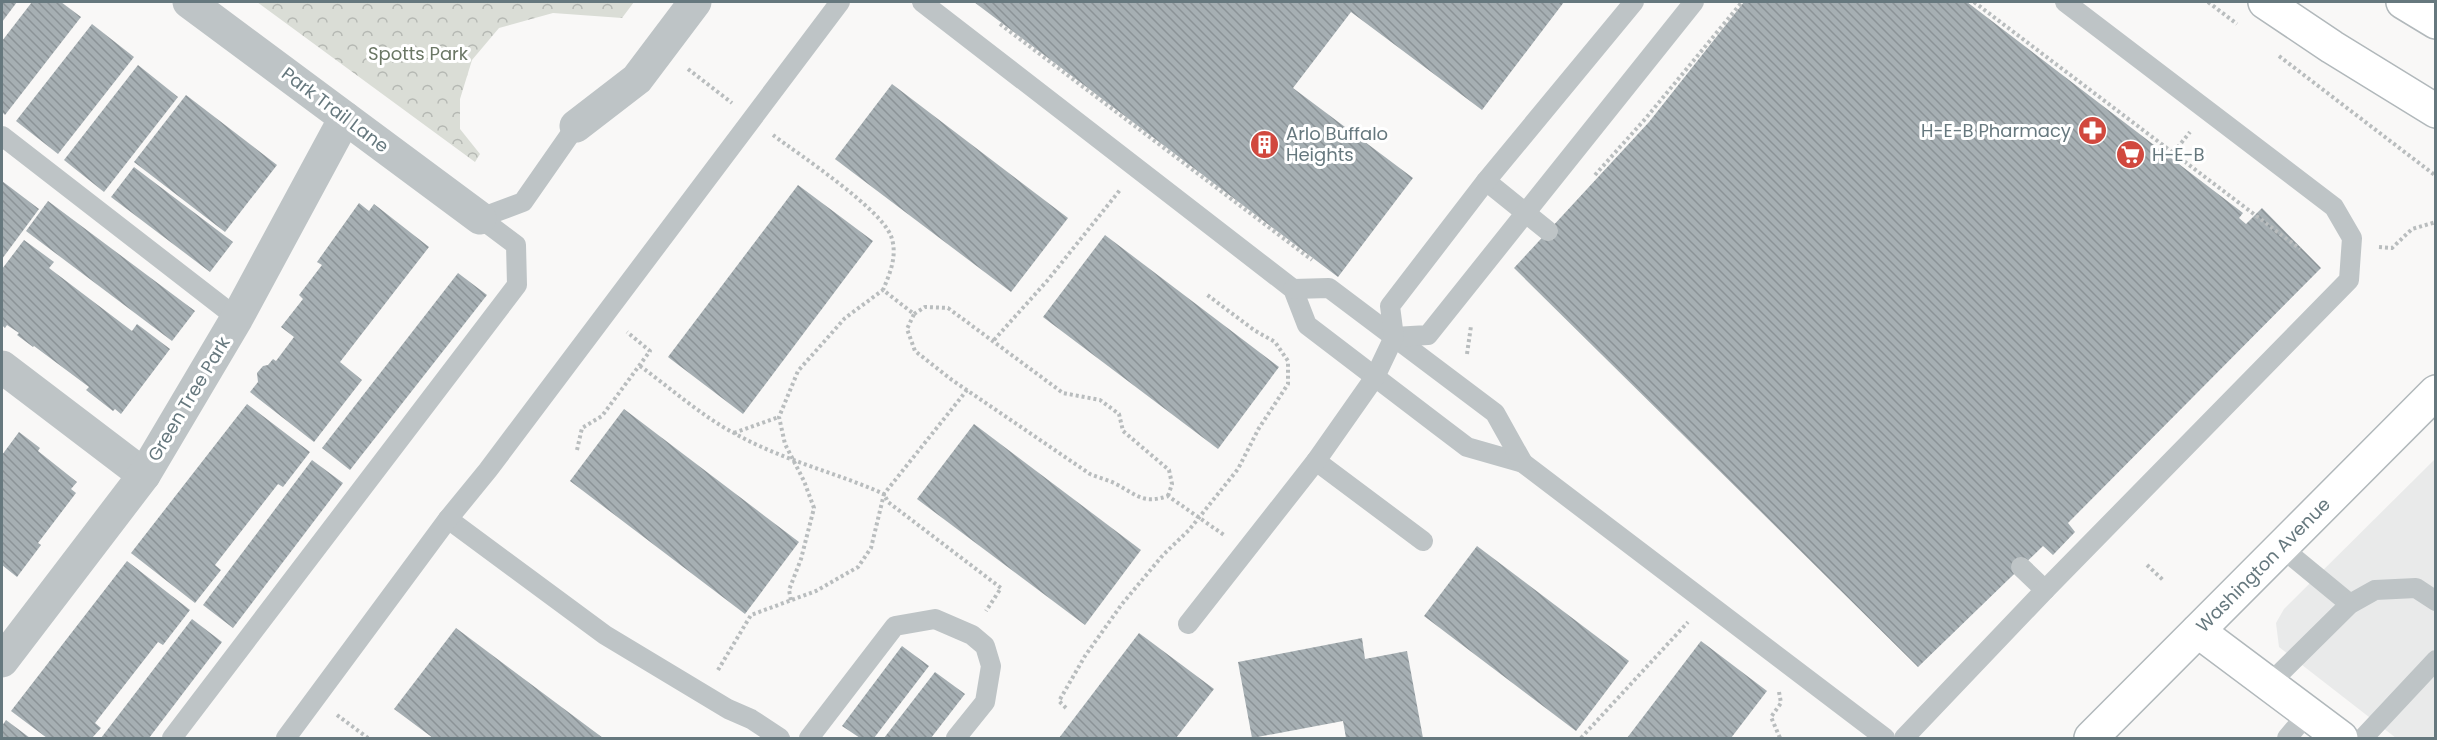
<svg xmlns="http://www.w3.org/2000/svg" width="2437" height="740" font-family="Poppins,sans-serif">
	<defs>
		<pattern id="park-crowns" width="20" height="18" patternUnits="userSpaceOnUse" patternTransform="scale(1.5)"><rect width="20" height="18" fill="#daddd6"/><path d="M2 6a3 3 0 1 1 6 0M12 15a3 3 0 1 1 6 0" fill="none" stroke="#b5b8b3"/></pattern>
		<pattern id="building-back-hatch" width="6" height="6" patternUnits="userSpaceOnUse" patternTransform="scale(1.5)"><rect width="6" height="6" fill="#a6afb3"/><path d="M-1 5l2 2M0 0l6 6M5-1l2 2" fill="none" stroke="#8b9397"/></pattern>
	</defs>
	<rect width="100%" height="100%" fill="#f9f8f7"/>
	<polygon fill="#e9eaea" points="2435,459 2435,738 2396,738 2279,647 2276,623 2284,609"/>
	<polygon fill="url(#park-crowns)" points="257,2 634,2 622,18 553,13 499,28 472,60 460,99 460,129 480,154 475,162"/>
	<g fill="url(#building-back-hatch)">
		<polygon points="2,2 17,2 2,22"/>
		<polygon points="32,2 61,2 81,17 5,115 2,112 2,41"/>
		<polygon points="974,2 1564,2 1482,110 1351,12 1293,88 1413,178 1338,277"/>
		<polygon points="1744,2 1967,2 2243,213 2239,218 2246,224 2262,208 2321,268 2068,523 2075,532 2053,555 2043,546 1918,667 1514,268 1649,122"/>
		<polygon points="92,24 134,57 58,154 16,121"/>
		<polygon points="138,65 178,97 104,192 64,160"/>
		<polygon points="892,84 1068,218 1011,292 835,159"/>
		<polygon points="186,95 277,165 225,232 134,162"/>
		<polygon points="134,167 233,242 210,272 111,197"/>
		<polygon points="2,181 39,209 2,259"/>
		<polygon points="798,185 873,241 743,414 668,357"/>
		<polygon points="48,201 195,311 172,341 26,231"/>
		<polygon points="359,203 369,211 374,204 429,247 340,362 362,380 314,442 250,392 258,382 257,373 263,366 268,365 273,359 276,361 294,337 281,327 303,299 299,295 322,265 317,262"/>
		<polygon points="1105,235 1279,367 1218,449 1043,317"/>
		<polygon points="24,240 54,262 49,268 132,331 137,324 170,349 121,414 115,409 113,411 86,390 89,387 34,346 33,347 17,335 19,333 7,325 5,328 2,325 2,269"/>
		<polygon points="458,273 487,295 350,470 322,448"/>
		<polygon points="247,404 310,452 283,487 278,484 215,565 221,570 195,603 131,553"/>
		<polygon points="624,409 799,542 745,614 570,481"/>
		<polygon points="974,424 1141,550 1085,625 917,499"/>
		<polygon points="19,432 40,448 38,451 77,482 71,489 76,493 38,543 41,545 17,577 2,565 2,455"/>
		<polygon points="312,460 343,483 233,628 203,605"/>
		<polygon points="1477,546 1629,661 1576,731 1424,616"/>
		<polygon points="127,561 190,610 163,645 158,642 95,723 101,728 92,738 47,738 11,711"/>
		<polygon points="192,619 222,642 149,738 101,738"/>
		<polygon points="456,628 603,738 433,738 394,709"/>
		<polygon points="1139,633 1214,689 1176,738 1059,738"/>
		<polygon points="1362,638 1365,659 1407,651 1423,738 1346,738 1343,721 1252,738 1238,662"/>
		<polygon points="1701,641 1767,691 1731,738 1627,738"/>
		<polygon points="902,646 929,666 874,738 860,738 842,726"/>
		<polygon points="935,672 965,694 931,738 884,738"/>
		<polygon points="6,720 30,738 2,738 2,726"/>
	</g>
	<g fill="none" stroke-linecap="round" stroke-linejoin="round">
		<defs>
			<g id="secondary">
				<polyline points="2265,2 2332,47 2436,111"/>
				<polyline points="2403,2 2436,22"/>
				<polyline points="2198,631 2341,738"/>
				<path id="s1" d="M 2091,738 L 2436,392"/>
			</g>
		</defs>
		<use href="#secondary" stroke="#b1b8bb" stroke-width="36"/>
		<g stroke="#b9bdbe" stroke-width="4" stroke-dasharray="3 3" stroke-linecap="butt">
			<polyline points="1974,2 2300,249"/>
			<polyline points="2208,2 2237,24"/>
			<polyline points="1000,24 1312,260"/>
			<polyline points="2279,56 2436,176"/>
			<polyline points="688,69 732,103"/>
			<path d="M 773,135 C 801,156 880,208 891,236 C 898,255 890,273 883,290 L 914,314 L 907,329 L 915,351 L 952,380 L 1090,474 C 1099,478 1109,480 1118,485 C 1138,496 1144,504 1168,496 L 1224,535"/>
			<polyline points="2170,157 2190,132"/>
			<polyline points="1595,175 1646,118 1742,2"/>
			<polyline points="2379,247 2392,248 2412,229 2436,222"/>
			<polyline points="914,314 925,307 948,308 1063,393 1100,400 1119,414 1123,431 1169,470 1172,484 1168,496"/>
			<polyline points="994,340 1047,281 1120,190"/>
			<polyline points="1467,354 1471,326"/>
			<path d="M 640,366 C 669,387 703,417 734,433 C 781,460 835,472 884,494 L 967,390"/>
			<polyline points="734,433 779,417"/>
			<polyline points="577,450 582,428 602,416 650,351 627,332"/>
			<polyline points="2147,565 2163,580"/>
			<polyline points="791,600 789,590 801,559 814,508 804,481 785,444 779,417 798,371 845,318 883,290"/>
			<polyline points="718,670 751,615 816,591 858,567 871,548 884,494 888,502 1001,588 986,611"/>
			<polyline points="1779,692 1781,703 1771,717 1780,738"/>
			<polyline points="1066,708 1059,701 1085,656 1122,604 1163,555 1189,530 1238,469 1259,428 1288,384 1288,361 1275,342 1254,330 1206,294"/>
			<polyline points="337,715 368,738"/>
			<polyline points="1581,738 1688,622"/>
		</g>
		<g stroke="#bec4c6" stroke-width="20">
			<polyline points="922,2 1293,289 1307,325 1438,425 1467,447 1523,463 1885,738"/>
			<polyline points="2,136 237,318"/>
			<polyline points="1486,181 1548,231"/>
			<polyline points="480,218 523,202 576,126"/>
			<polyline points="1293,289 1329,288 1495,413 1523,463"/>
			<polyline points="1394,337 1428,335 1694,2"/>
			<polyline points="1316,461 1423,541"/>
			<polyline points="448,519 605,635 728,709 751,719 780,738"/>
			<polyline points="2282,548 2350,604"/>
			<polyline points="2021,567 2045,590"/>
			<polyline points="1188,624 1316,461 1375,377 1394,337 1390,306 1486,181 1634,2"/>
			<polyline points="2269,684 2350,604 2375,590 2416,588 2436,601"/>
			<polyline points="172,738 517,285 516,245 480,218"/>
			<polyline points="286,738 448,519 488,470 840,2"/>
			<polyline points="809,738 895,626 935,619 972,635 985,646 991,666 985,702 956,738"/>
			<polyline points="1904,738 2045,590 2349,280 2352,238 2334,207 2065,2"/>
			<polyline points="2287,738 2308,713"/>
			<polyline points="2363,738 2436,660"/>
		</g>
		<g stroke="#bec4c6" stroke-width="33">
			<polyline points="189,2 480,218"/>
			<polyline points="576,126 637,79 695,2"/>
			<polyline points="2,367 144,475"/>
			<polyline points="2,661 144,475 237,318 345,118"/>
		</g>
		<use href="#secondary" stroke="#fff" stroke-width="33"/>
	</g>
	<defs>
		<symbol id="pharmacy-disc" viewBox="-11 -11 22 22"><circle r="9.5" fill="#d1483e" stroke="#fff"/><path d="M-2-6h4v4h4v4h-4v4h-4v-4h-4v-4h4Z" fill="#fff"/></symbol>
		<symbol id="building-disc" viewBox="-11 -11 22 22"><circle r="9.5" fill="#d1483e" stroke="#fff"/><path d="M-4-6H4V6H1V3H-1V6H-4ZM-2.5-4.3h1.7v1.8h-1.7ZM.8-4.3h1.7v1.8H.8ZM-2.5-1h1.7V.8h-1.7ZM.8-1h1.7V.8H.8Z" fill="#fff"/></symbol>
		<symbol id="supermarket-disc" viewBox="-11 -11 22 22"><circle r="9.5" fill="#d1483e" stroke="#fff"/><path d="M-6-5.5h2.5l.6 2H6L4.5 2H-2.5L-4.4-4H-6ZM-1.5 3.2a1.3 1.3 0 1 0 .1 0ZM3 3.2a1.3 1.3 0 1 0 .1 0Z" fill="#fff"/></symbol>
	</defs>
	<g fill-rule="evenodd">
		<use href="#pharmacy-disc" x="2076" y="114" width="33" height="33"/>
		<use href="#building-disc" x="1248" y="128" width="33" height="33"/>
		<use href="#supermarket-disc" x="2114" y="138" width="33" height="33"/>
	</g>
	<g text-anchor="middle" stroke-width="6" stroke-linejoin="round" paint-order="stroke">
		<g font-size="18" fill="#6b7765" stroke="#fff">
			<text x="418" y="60">Spotts Park</text>
		</g>
		<g font-size="18" fill="#66787e" stroke="#fff">
			<text transform="translate(335 110) rotate(37)" y="6">Park Trail Lane</text>
			<text transform="translate(189 399) rotate(-59)" y="6">Green Tree Park</text>
			<text dy="6" stroke="none"><textPath href="#s1" startOffset="244">Washington Avenue</textPath></text>
		</g>
		<g font-size="18" fill="#66787e" stroke="#fff" text-anchor="start">
			<text x="2071" y="137" text-anchor="end">H-E-B Pharmacy</text>
			<text x="1286" y="140">Arlo Buffalo<tspan x="1286" dy="21">Heights</tspan></text>
			<text x="2152" y="161">H-E-B</text>
		</g>
	</g>
	<rect width="2437" height="740" fill="none" stroke="#66787e" stroke-width="6"/>
</svg>
